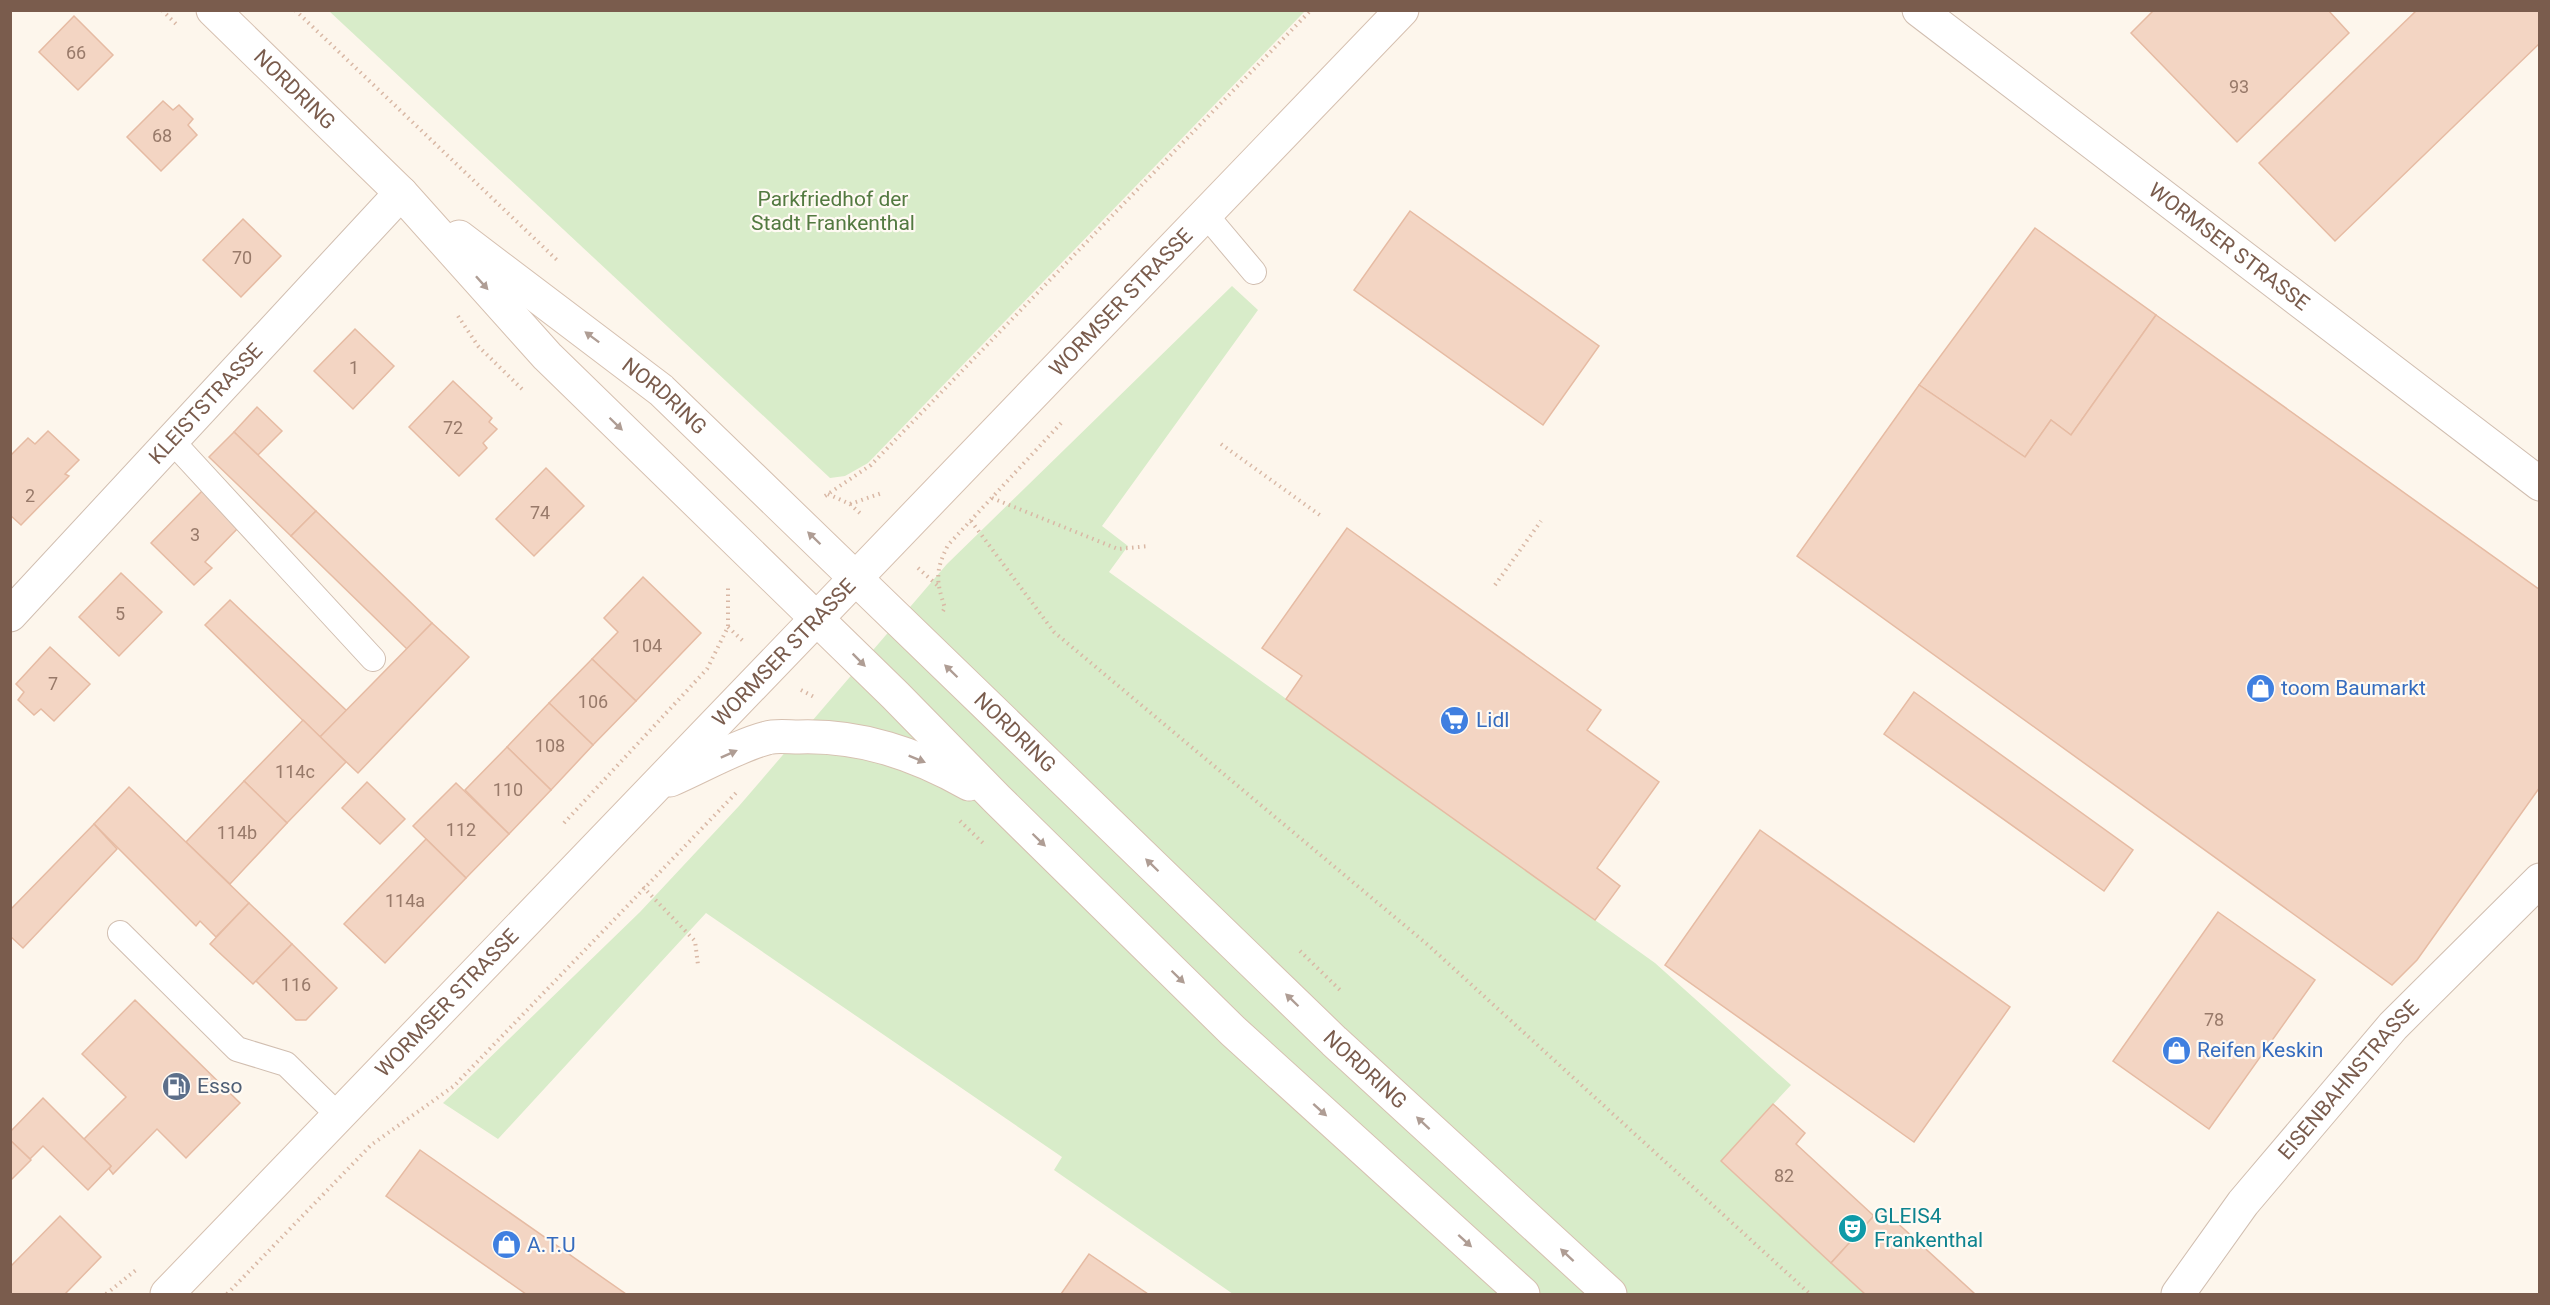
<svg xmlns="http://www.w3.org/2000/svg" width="2550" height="1305" font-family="Roboto,sans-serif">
	<rect width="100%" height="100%" fill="#fdf6ec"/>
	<g fill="#d8ecc9">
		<polygon points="329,11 1305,11 868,463 845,476 830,478"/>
		<polygon points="1232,286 1258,310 1102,526 1128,546 1109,572 1655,963 1791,1085 1721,1161 1865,1294 1233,1294 1054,1170 1062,1157 706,913 498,1139 443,1103 640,912 739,806 947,564"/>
	</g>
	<g fill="#f3d5c3" stroke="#e6bba3" stroke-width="1.5">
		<polygon points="2154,10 2328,10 2349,33 2237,142 2131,33"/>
		<polygon points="2417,10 2540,10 2540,43 2335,241 2259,163"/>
		<polygon points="74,16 113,55 78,90 39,52"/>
		<polygon points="163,101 173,110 179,105 193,119 188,125 197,135 161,171 127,137"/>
		<polygon points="1410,211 1599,346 1543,425 1354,290"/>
		<polygon points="243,219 281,256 241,297 203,260"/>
		<polygon points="2035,228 2156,315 2071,435 2051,420 2025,457 1919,385"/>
		<polygon points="2156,315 2540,590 2540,787 2417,960 2392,985 1797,556 1919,385 2025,457 2051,420 2071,435"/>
		<polygon points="355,329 394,366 353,409 314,371"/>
		<polygon points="453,381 492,418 489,422 497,429 483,443 487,448 459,476 409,427"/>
		<polygon points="257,407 282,431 258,455 234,432"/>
		<polygon points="48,431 79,460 65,474 69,476 21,525 10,515 10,456 28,438 35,444"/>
		<polygon points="234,432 316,511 291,536 209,457"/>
		<polygon points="546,468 584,506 534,556 496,519"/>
		<polygon points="202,491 239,527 205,562 212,568 194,585 151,543"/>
		<polygon points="316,511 432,623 407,649 291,536"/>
		<polygon points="1347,528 1601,710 1587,730 1659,782 1597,868 1620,886 1595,920 1286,699 1302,676 1262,648"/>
		<polygon points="121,573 162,612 119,656 79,617"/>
		<polygon points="643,577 701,633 636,701 592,659 618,632 604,618"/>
		<polygon points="230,600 347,711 320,737 205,625"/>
		<polygon points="432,623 469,657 358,773 320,737"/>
		<polygon points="50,647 90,684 54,721 41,709 34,715 18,700 24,692 16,684"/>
		<polygon points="592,659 636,701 593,745 549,703"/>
		<polygon points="1914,692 2133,850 2104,891 1884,734"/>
		<polygon points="549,703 593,745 551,790 507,747"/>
		<polygon points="303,720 346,762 287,823 244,781"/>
		<polygon points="507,747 551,790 509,834 465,790"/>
		<polygon points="244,781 287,823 230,884 186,842"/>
		<polygon points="367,782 405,819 380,844 342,808"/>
		<polygon points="456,783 509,834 466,878 413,826"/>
		<polygon points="129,787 249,903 216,937 200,921 196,926 94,824"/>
		<polygon points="94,824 117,849 23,948 10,936 10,910"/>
		<polygon points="1760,830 2010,1007 1914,1142 1665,965"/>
		<polygon points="426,839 466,878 385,963 344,924"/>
		<polygon points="249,903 292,944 253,984 210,944"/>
		<polygon points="2218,912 2315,980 2209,1129 2113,1061"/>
		<polygon points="292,944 337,988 306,1020 296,1020 256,981"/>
		<polygon points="135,1000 240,1103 186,1158 157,1129 113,1174 109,1169 111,1166 84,1139 126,1097 82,1054"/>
		<polygon points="43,1098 111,1166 88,1190 43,1146 30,1159 10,1140 10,1132"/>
		<polygon points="1773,1104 1805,1133 1796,1144 1874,1216 1831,1263 1721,1161"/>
		<polygon points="10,1140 31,1160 10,1181"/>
		<polygon points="420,1150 626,1294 526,1294 386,1196"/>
		<polygon points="1881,1208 1975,1294 1865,1294 1831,1263"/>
		<polygon points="60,1216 101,1257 65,1294 10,1294 10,1267"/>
		<polygon points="1089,1254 1148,1294 1061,1294"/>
	</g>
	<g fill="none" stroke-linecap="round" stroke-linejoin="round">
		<defs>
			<g id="lane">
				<polyline points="1206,215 1254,272"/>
				<polyline points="172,441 373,659"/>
				<polyline points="120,933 237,1049 286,1064 339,1116"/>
			</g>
			<g id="street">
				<path id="s1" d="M 1919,10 L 2540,484"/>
				<path id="s2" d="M 10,615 L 401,193"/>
				<path id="s3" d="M 2178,1294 L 2243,1203 L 2393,1026 L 2540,880"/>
			</g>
			<g id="secondary">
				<path id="s4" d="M 213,10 L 401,193 L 547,356 L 895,695 L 997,799 L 1233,1031 L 1523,1294"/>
				<path id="s5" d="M 459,237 L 661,390 L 1334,1041 L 1610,1294"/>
				<path d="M 670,780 C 698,768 739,745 767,738 C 776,735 789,737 799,737 C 861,735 916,754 969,784"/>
				<path id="s6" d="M 167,1294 L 1402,10"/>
			</g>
		</defs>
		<use href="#lane" stroke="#d1beb0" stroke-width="26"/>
		<use href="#street" stroke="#d1beb0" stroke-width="35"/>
		<use href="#secondary" stroke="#d6c0b0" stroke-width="35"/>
		<g stroke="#d9b8a5" stroke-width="4" stroke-dasharray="1.5 4.5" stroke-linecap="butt">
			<polyline points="162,10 177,25"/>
			<polyline points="295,10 558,261"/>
			<polyline points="458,316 478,346 522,389"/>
			<polyline points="1221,444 1321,516"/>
			<polyline points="828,494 850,504 862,515"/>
			<polyline points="825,496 871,465 1311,10"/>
			<polyline points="992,498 1118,549 1149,546"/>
			<polyline points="850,504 882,493"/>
			<polyline points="971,521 1054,632 1428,945 1810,1294"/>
			<polyline points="918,568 937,585"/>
			<polyline points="1495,585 1541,521"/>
			<path d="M 943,611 L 945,608 C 936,581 935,571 948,545 L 1062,422"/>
			<polyline points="728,627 743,641"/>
			<polyline points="801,690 816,698"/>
			<polyline points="960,821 983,843"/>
			<polyline points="564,823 707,669 728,627 728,586"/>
			<polyline points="643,887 695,941 698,965"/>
			<polyline points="1300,951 1342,992"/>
			<polyline points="106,1294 136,1270"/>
			<polyline points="227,1294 371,1145 454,1086 736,793"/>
		</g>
		<use href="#lane" stroke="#fff" stroke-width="24"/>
		<use href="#street" stroke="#fff" stroke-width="33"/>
		<use href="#secondary" stroke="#fff" stroke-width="33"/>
	</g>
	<defs><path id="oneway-solid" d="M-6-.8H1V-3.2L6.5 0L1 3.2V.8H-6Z" transform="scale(1.5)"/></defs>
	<g fill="#af9d94">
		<use href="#oneway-solid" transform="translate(482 283) rotate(48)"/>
		<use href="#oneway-solid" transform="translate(592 337) rotate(-143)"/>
		<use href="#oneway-solid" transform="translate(616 424) rotate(44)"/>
		<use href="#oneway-solid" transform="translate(814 538) rotate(-136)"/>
		<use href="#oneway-solid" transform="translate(859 660) rotate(45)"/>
		<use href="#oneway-solid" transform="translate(951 671) rotate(-136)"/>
		<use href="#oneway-solid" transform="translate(729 754) rotate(-24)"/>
		<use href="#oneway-solid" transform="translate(917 759) rotate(22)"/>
		<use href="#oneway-solid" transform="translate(1039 840) rotate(44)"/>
		<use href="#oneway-solid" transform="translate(1152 865) rotate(-136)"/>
		<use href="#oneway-solid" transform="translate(1178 977) rotate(44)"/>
		<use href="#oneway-solid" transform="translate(1292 1000) rotate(-136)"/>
		<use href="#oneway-solid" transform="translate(1320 1110) rotate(42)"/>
		<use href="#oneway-solid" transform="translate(1423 1123) rotate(-137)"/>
		<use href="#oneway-solid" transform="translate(1465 1241) rotate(42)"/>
		<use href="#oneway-solid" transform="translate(1567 1255) rotate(-137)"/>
	</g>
	<defs>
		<symbol id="shop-disc" viewBox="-11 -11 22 22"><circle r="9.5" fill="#3f7fe0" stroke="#fffaf3"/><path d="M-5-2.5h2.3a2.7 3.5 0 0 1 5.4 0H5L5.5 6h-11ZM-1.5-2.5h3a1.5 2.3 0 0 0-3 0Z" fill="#fff"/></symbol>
		<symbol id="supermarket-disc" viewBox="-11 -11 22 22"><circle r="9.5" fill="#3f7fe0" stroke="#fffaf3"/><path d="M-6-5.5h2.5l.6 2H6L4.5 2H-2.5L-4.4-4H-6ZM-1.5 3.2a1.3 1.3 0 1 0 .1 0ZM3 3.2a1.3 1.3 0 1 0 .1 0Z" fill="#fff"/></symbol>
		<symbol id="fuel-disc" viewBox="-11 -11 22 22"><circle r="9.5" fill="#5c6f8a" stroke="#fffaf3"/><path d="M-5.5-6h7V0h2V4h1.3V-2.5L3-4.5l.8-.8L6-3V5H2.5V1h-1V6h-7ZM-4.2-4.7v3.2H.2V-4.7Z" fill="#fff"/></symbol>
		<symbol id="theatre-disc" viewBox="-11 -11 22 22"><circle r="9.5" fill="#0f9aa8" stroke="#fffaf3"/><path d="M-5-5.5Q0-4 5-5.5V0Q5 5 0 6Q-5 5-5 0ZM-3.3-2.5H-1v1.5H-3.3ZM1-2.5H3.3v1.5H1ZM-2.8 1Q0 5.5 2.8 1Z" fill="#fff"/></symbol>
	</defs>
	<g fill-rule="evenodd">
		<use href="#shop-disc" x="2244" y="672" width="33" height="33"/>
		<use href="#supermarket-disc" x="1438" y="704" width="33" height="33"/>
		<use href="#shop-disc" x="2160" y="1034" width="33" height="33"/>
		<use href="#fuel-disc" x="160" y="1070" width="33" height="33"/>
		<use href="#theatre-disc" x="1836" y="1212" width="33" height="33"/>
		<use href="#shop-disc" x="490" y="1228" width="33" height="33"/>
	</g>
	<g text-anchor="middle" stroke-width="4.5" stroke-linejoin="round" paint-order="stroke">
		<g font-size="18" fill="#987a6a">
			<text x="76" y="59">66</text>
			<text x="2239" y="93">93</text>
			<text x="162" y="142">68</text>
			<text x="242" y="264">70</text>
			<text x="354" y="374">1</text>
			<text x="453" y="434">72</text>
			<text x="30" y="502">2</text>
			<text x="540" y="519">74</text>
			<text x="195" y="541">3</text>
			<text x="120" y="620">5</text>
			<text x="647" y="652">104</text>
			<text x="53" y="690">7</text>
			<text x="593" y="708">106</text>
			<text x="550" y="752">108</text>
			<text x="295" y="778">114c</text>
			<text x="508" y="796">110</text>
			<text x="461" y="836">112</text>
			<text x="237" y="839">114b</text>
			<text x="405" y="907">114a</text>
			<text x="296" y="991">116</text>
			<text x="2214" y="1026">78</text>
			<text x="1784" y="1182">82</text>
		</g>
		<g font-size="21" fill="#7a5c4d" stroke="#fffaf3">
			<text dy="7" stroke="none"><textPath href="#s4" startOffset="114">NORDRING</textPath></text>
			<text dy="7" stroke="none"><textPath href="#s1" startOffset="390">WORMSER STRASSE</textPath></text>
			<text dy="7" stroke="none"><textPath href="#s6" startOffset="1376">WORMSER STRASSE</textPath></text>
			<text dy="7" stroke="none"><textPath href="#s5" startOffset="260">NORDRING</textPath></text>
			<text dy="7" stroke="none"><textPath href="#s2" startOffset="288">KLEISTSTRASSE</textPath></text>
			<text dy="7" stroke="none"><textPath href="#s6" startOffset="890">WORMSER STRASSE</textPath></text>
			<text dy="7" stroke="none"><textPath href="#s5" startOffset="746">NORDRING</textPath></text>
			<text dy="7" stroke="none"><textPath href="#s6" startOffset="404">WORMSER STRASSE</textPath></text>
			<text dy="7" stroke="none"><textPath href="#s5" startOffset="1232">NORDRING</textPath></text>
			<text dy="7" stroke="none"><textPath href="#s3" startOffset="274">EISENBAHNSTRASSE</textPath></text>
		</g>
		<g font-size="21" fill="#537a41" stroke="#fffaf3">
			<text x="833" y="206">Parkfriedhof der<tspan x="833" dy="24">Stadt Frankenthal</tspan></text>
		</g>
		<g font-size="21" fill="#366cbe" stroke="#fffaf3" text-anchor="start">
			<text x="2281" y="695">toom Baumarkt</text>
			<text x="1476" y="727">Lidl</text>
			<text x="2197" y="1057">Reifen Keskin</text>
			<text x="527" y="1252">A.T.U</text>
		</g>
		<g font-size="21" fill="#4e5e75" stroke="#fffaf3" text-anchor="start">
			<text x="197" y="1093">Esso</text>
		</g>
		<g font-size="21" fill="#0d838f" stroke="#fffaf3" text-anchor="start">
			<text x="1874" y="1223">GLEIS4<tspan x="1874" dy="24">Frankenthal</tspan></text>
		</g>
	</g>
	<rect width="2550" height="1305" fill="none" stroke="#7a5c4d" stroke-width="24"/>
</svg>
